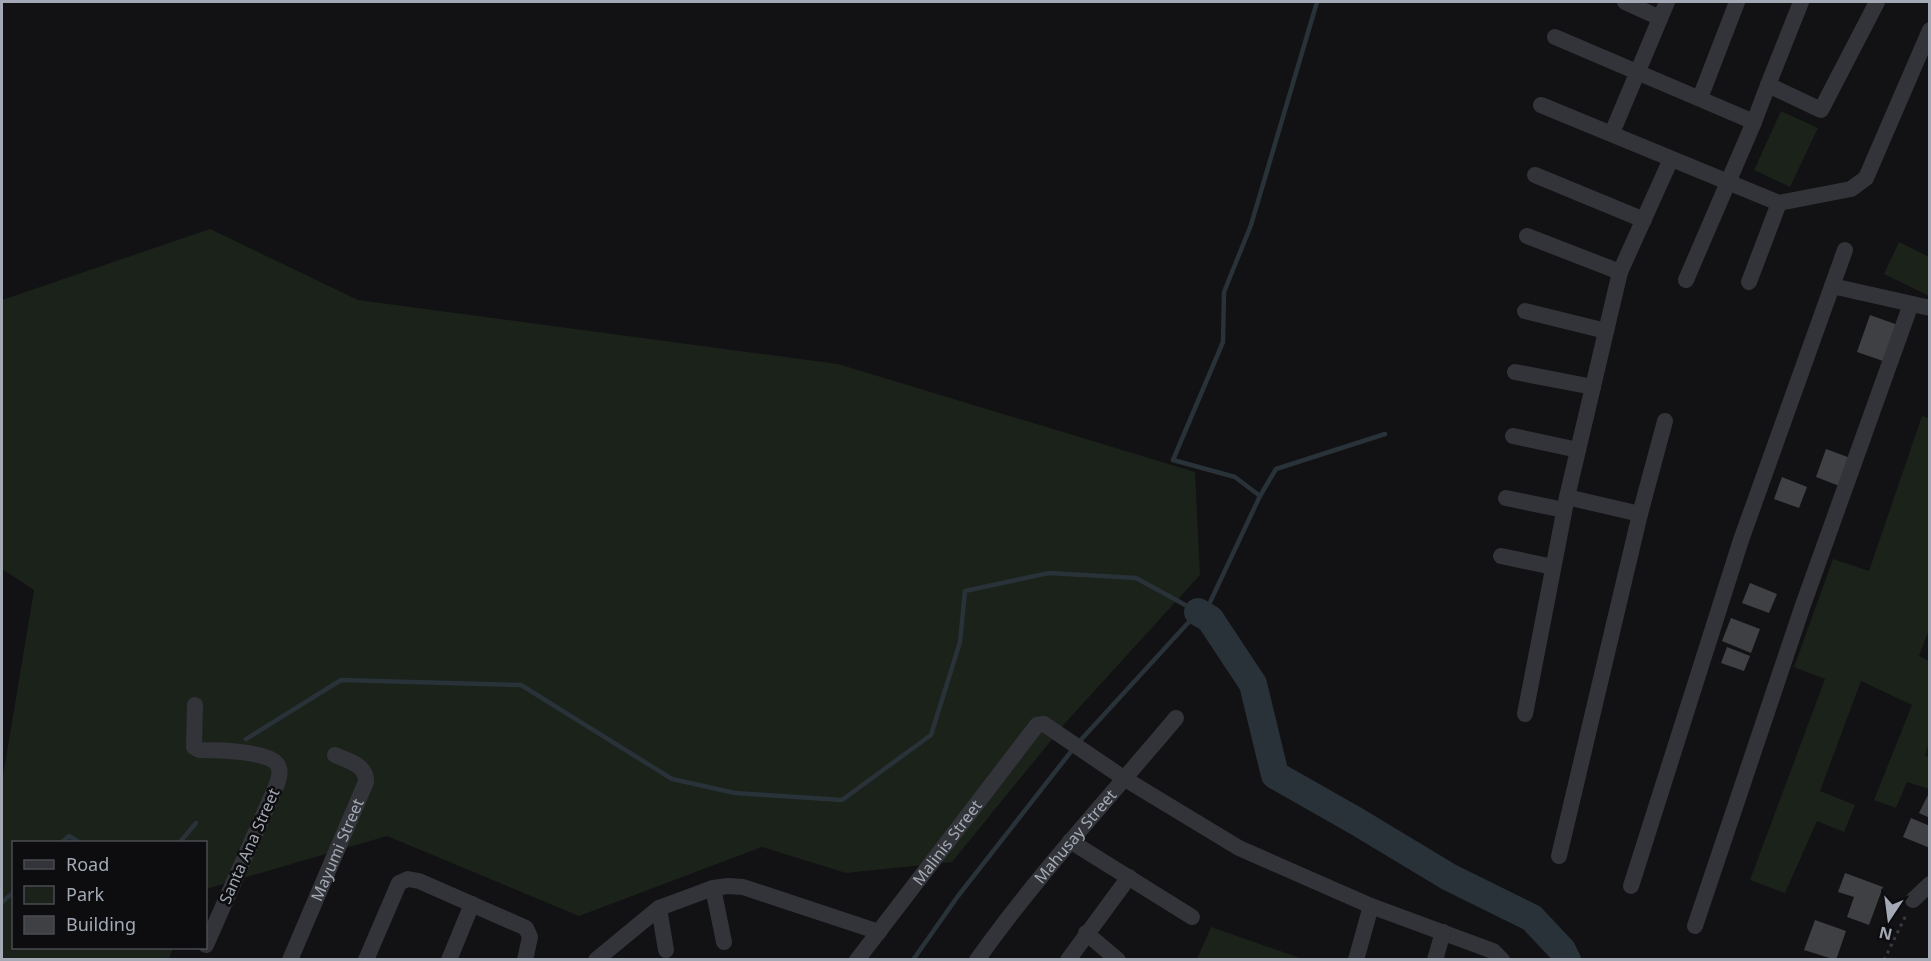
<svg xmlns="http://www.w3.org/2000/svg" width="1931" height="961" font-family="'Noto Sans',sans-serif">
	<rect width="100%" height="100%" fill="#121214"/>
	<g fill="#1a221a">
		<polygon points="1781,111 1818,128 1790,187 1754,170"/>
		<polygon points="210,229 358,300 838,364 1195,472 1200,575 1067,721 952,862 846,873 762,847 579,916 387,836 206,889 206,842 14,842 14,948 173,948 169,959 2,959 2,782 34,590 2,569 2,300"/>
		<polygon points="1899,242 1929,257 1929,296 1884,274"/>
		<polygon points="1922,416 1930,419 1930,627 1919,656 1929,661 1929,743 1925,755 1929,758 1929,789 1907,782 1896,808 1874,800 1912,705 1861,681 1820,791 1855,805 1844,832 1817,821 1785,893 1750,880 1825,679 1794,667 1833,559 1869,571"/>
		<polygon points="1211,927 1303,959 1197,959"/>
	</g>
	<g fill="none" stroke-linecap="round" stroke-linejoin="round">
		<g stroke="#283238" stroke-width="4.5">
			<polyline points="1260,496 1276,469 1385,434"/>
			<polyline points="1204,615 1260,496 1235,477 1173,460 1223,342 1224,292 1251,225 1317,2"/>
			<polyline points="246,739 341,680 521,685 672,779 735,793 842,800 931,735 960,642 965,591 1049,573 1136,578 1198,612 1078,743"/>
			<polyline points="62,842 69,836 79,842"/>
			<polyline points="180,842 196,823"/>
			<polyline points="2,902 14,892"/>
			<polyline points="913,960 958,896 1073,749"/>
		</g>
		<polyline stroke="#283238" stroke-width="28" points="1198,612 1210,619 1253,684 1275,775 1356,821 1449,877 1532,918 1562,950 1567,960"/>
	</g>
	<g fill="#3e4044">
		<polygon points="1870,315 1898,325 1886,362 1857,352"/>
		<polygon points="1826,449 1853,459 1842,487 1816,477"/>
		<polygon points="1782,477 1807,487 1799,508 1774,499"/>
		<polygon points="1750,583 1777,594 1769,613 1742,603"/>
		<polygon points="1731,618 1760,629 1751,653 1722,641"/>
		<polygon points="1727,647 1750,656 1744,671 1721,663"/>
		<polygon points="1930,791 1930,818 1919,813"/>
		<polygon points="1911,818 1930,826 1930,848 1903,837"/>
		<polygon points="1845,873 1883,887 1869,925 1847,917 1854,897 1838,892"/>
		<polygon points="1815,920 1846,931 1836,960 1804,950"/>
	</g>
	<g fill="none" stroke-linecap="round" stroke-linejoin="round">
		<polyline stroke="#393b40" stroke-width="3" stroke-dasharray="3 4.5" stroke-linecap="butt" points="1884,960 1907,913"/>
		<g stroke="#333439" stroke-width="16">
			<polyline points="1625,2 1660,18"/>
			<polyline points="1801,2 1768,85 1821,110 1877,2"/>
			<polyline points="1555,37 1754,122 1768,85"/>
			<polyline points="1700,98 1737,2"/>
			<polyline points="1541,105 1779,203 1851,189 1866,178 1930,30"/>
			<polyline points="1612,133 1667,2"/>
			<polyline points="1535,175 1644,220"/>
			<polyline points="1527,236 1620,272"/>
			<polyline points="1686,280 1754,122"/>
			<polyline points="1749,282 1779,203"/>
			<polyline points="1832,286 1930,308"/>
			<polyline points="1525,311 1606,331"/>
			<polyline points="1515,372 1593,387"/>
			<polyline points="1513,436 1578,450"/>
			<polyline points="1567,497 1640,514"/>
			<polyline points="1506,498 1564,510"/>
			<polyline points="1501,556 1553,567"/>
			<path d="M 195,705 L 194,747 L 199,750 C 216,750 268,751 277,764 C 283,772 277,784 274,791 L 206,945"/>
			<polyline points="1525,714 1567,497 1620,272 1671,159"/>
			<polyline points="1070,841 1192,917"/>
			<polyline points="1559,856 1640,514 1665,421"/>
			<polyline points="1631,886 1741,540 1845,250"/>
			<polyline points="713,888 724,942"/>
			<polyline points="1913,900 1930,884"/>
			<polyline points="659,908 666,950"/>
			<polyline points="1695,926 1803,605 1911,304"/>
			<polyline points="1086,933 1118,960"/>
			<path id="s1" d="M 290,960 L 366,782 C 367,765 348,761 335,755"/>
			<polyline points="366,960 399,883 408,879 419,881 526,928 530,937 525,960"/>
			<polyline points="449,960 472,904"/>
			<polyline points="596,960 659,908 713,888 728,886 743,887 879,932"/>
			<path id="s2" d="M 857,960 L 1037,725 L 1044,724 L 1125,779 L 1239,848 L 1371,906 L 1493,951 L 1502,960"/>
			<path id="s3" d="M 977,960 C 1038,874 1109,798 1176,718"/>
			<polyline points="1068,960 1129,877"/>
			<polyline points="1356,960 1371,906"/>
			<polyline points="1435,960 1443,932"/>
		</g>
	</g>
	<g text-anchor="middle" stroke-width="5" stroke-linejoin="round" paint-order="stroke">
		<g font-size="16" fill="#a3aab5" stroke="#0d0d0f">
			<text dy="6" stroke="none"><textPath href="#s3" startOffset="158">Mahusay Street</textPath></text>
			<text dy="6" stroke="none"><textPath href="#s2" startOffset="148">Malinis Street</textPath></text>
			<text transform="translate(249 846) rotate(-66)" y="6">Santa Ana Street</text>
			<text dy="6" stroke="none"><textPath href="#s1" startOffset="120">Mayumi Street</textPath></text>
		</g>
	</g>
	<rect width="1931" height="961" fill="none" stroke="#a3aab5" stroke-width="6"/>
	<rect x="12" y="841" width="195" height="108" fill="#0d0d0f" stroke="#494c51" stroke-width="1.5"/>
	<rect x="24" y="860" width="30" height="9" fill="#333439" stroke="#494c51" stroke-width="1.5"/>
	<text x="66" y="871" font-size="18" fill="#a3aab5">Road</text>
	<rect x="24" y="886" width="30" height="18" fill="#1a221a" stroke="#494c51" stroke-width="1.5"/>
	<text x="66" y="901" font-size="18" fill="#a3aab5">Park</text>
	<rect x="24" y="916" width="30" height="18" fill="#3e4044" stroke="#494c51" stroke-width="1.5"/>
	<text x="66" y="931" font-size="18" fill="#a3aab5">Building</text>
	<g transform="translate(1889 919) rotate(193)" stroke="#0d0d0f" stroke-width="4.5" paint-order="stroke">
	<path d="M0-4.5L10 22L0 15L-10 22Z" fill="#a3aab5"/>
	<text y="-9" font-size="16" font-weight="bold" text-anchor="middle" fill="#a3aab5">N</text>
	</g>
</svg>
